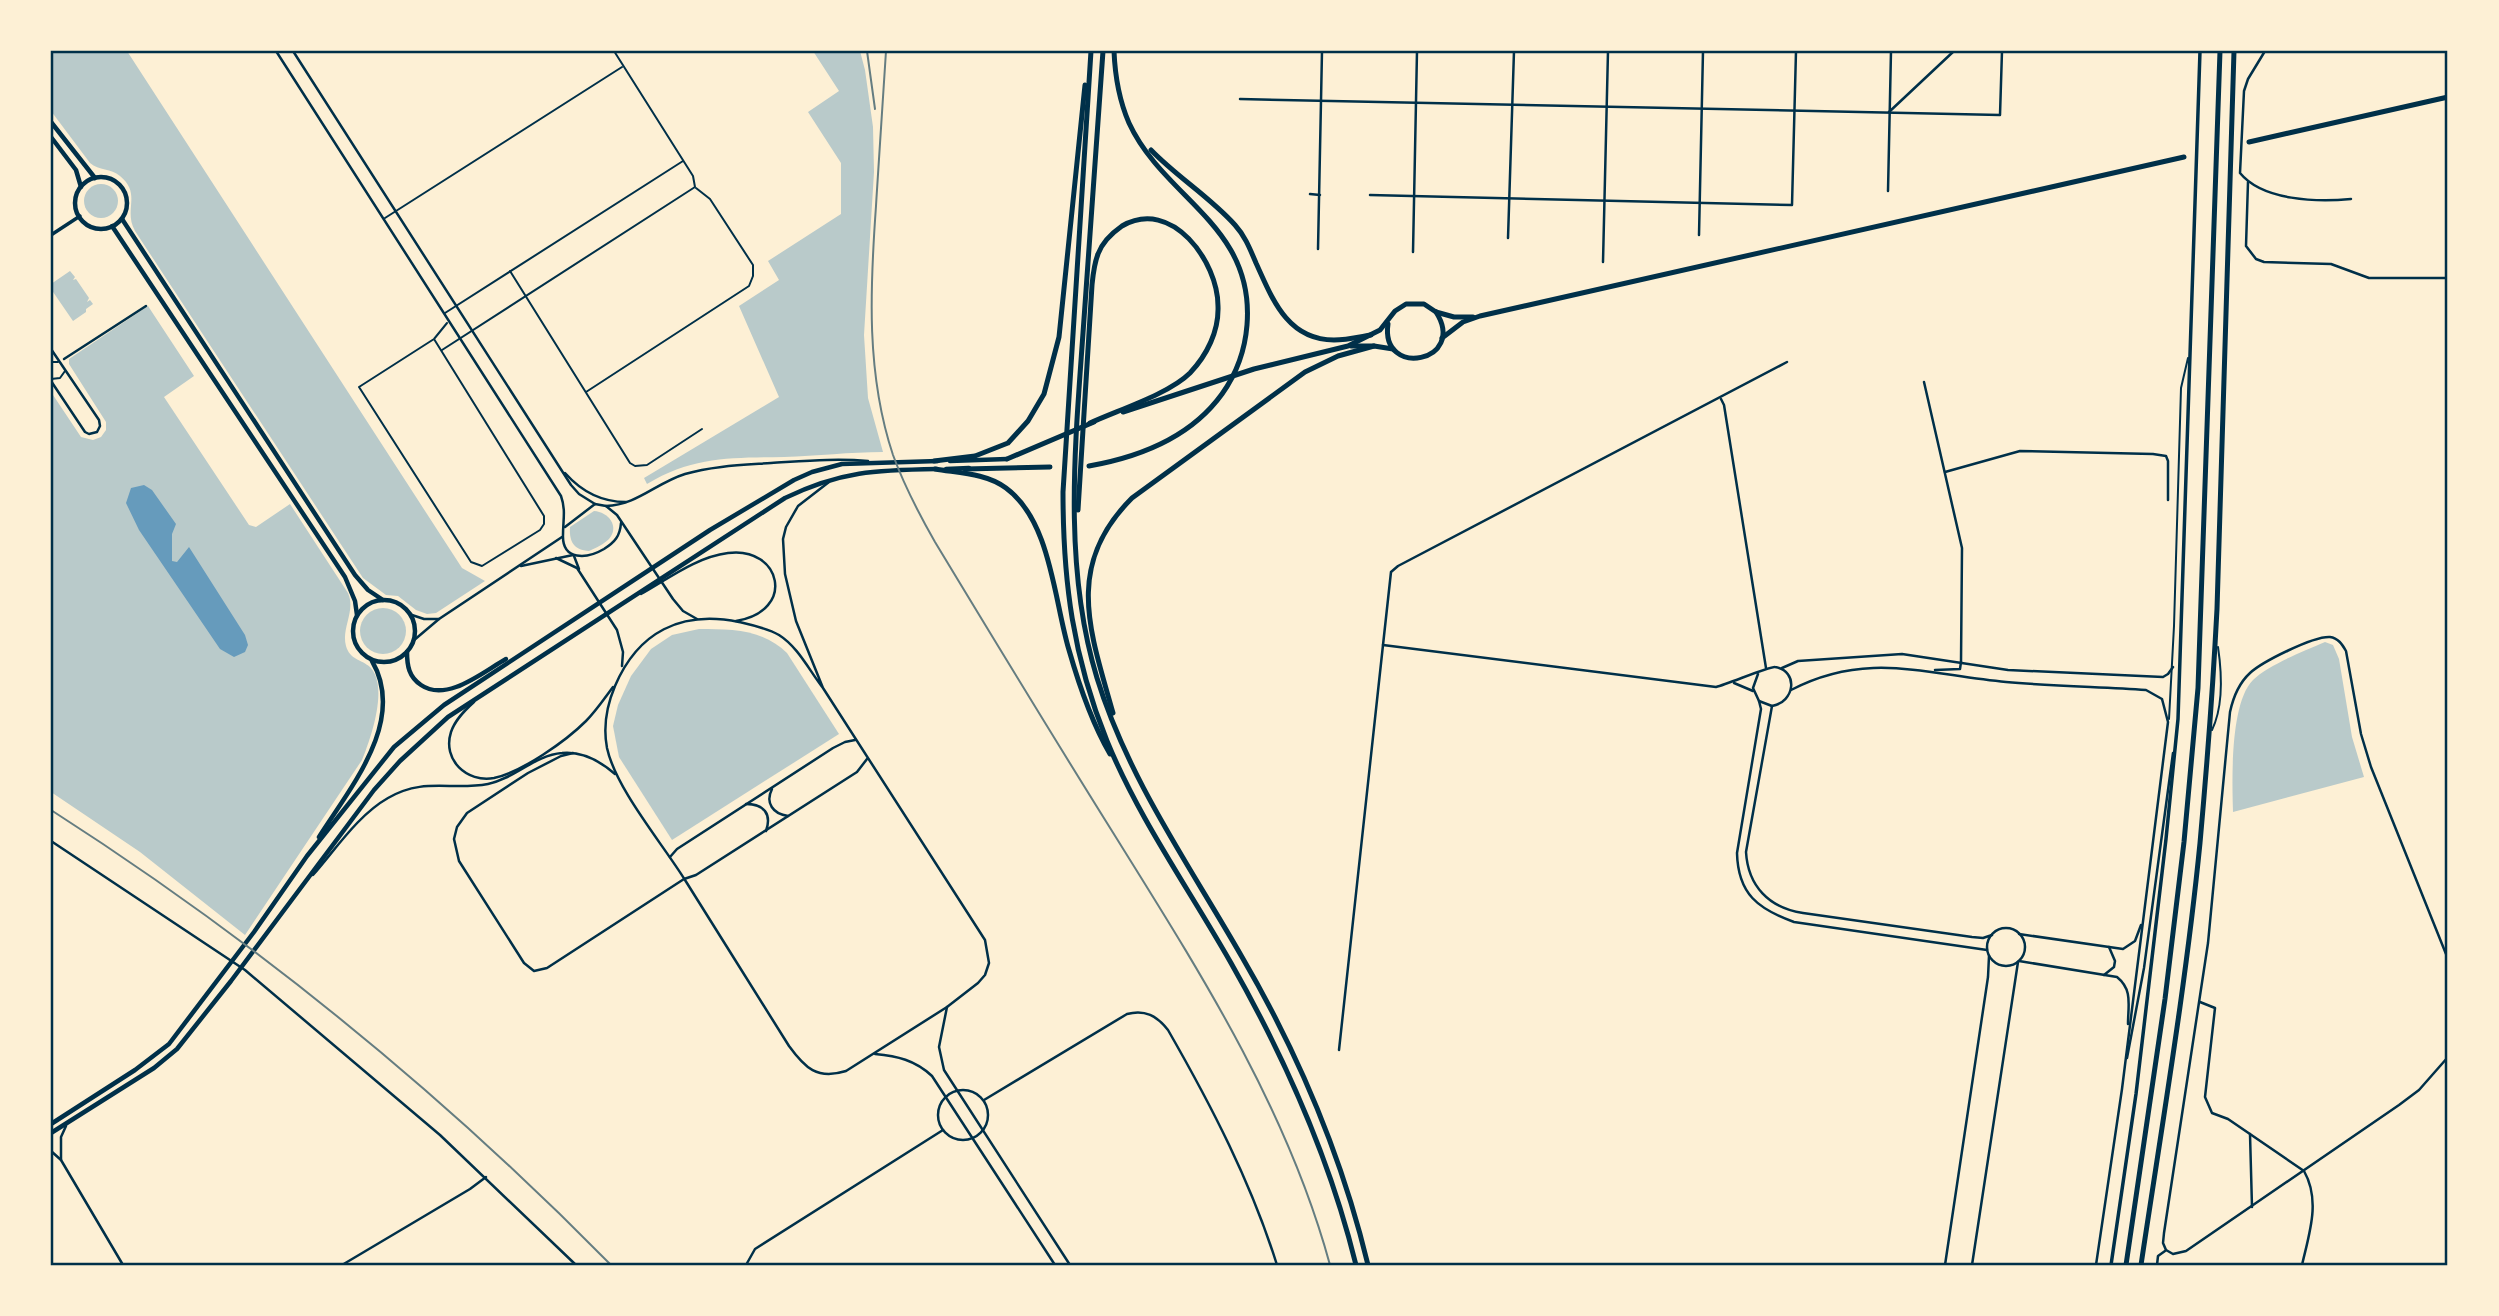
<svg xmlns="http://www.w3.org/2000/svg" width="2499" height="1316" font-family="'Varela Round',sans-serif">
	<rect width="100%" height="100%" fill="#fdf0d5"/>
	<g fill="#b9caca">
		<path d="M 51,51 L 127,51 L 462,568 L 485,581 L 436,613 L 427,614 L 416,610 L 398,596 L 386,595 L 363,578 L 135,231 C 123,210 142,194 120,176 C 111,168 99,171 90,163 L 51,111 Z"/>
		<path d="M 813,51 L 860,51 L 865,70 L 873,127 L 874,172 L 864,335 L 868,398 L 883,452 C 850,452 817,456 784,457 C 732,458 694,456 647,484 L 644,478 L 779,397 L 739,306 L 779,280 L 768,261 L 841,214 L 841,163 L 808,112 L 839,91 Z"/>
		<circle cx="101" cy="201" r="17"/>
		<polygon points="70,271 75,277 73,280 76,279 89,298 87,302 90,300 93,304 86,309 86,312 73,321 51,289 51,284"/>
		<path d="M 148,306 L 194,376 L 164,397 L 249,525 L 256,527 L 290,504 L 348,593 C 356,611 341,628 346,646 C 350,660 361,659 370,667 C 389,686 371,738 362,760 L 245,935 L 140,852 L 51,792 L 51,392 L 81,437 L 93,440 L 101,437 L 106,430 L 106,422 L 69,364 L 69,359 Z"/>
		<path d="M 594,511 C 608,512 620,526 609,539 C 604,544 596,548 589,551 C 574,550 569,542 570,527 Z"/>
		<circle cx="383" cy="631" r="23"/>
		<path d="M 699,629 C 731,629 763,629 787,653 L 839,734 L 672,840 L 619,757 L 613,726 L 618,705 L 631,676 L 651,649 L 672,635 Z"/>
		<path d="M 2325,642 L 2333,645 L 2339,659 L 2352,737 L 2364,777 L 2233,812 C 2232,780 2230,703 2253,680 C 2268,665 2304,651 2325,642 Z"/>
	</g>
	<polygon fill="#669bbc" points="144,485 152,490 176,524 172,534 172,561 177,562 189,547 245,635 248,645 245,652 234,657 220,649 139,530 126,503 131,488"/>
	<g fill="none" stroke-linecap="round" stroke-linejoin="round">
		<g stroke="#003049" stroke-width="2">
			<polyline points="385,218 622,67"/>
			<polyline points="510,271 630,463 635,466 647,465 702,429"/>
			<polyline points="445,313 683,161"/>
			<polyline points="434,339 544,516 544,524 540,530 482,566 471,562 359,387 434,339 447,323"/>
			<polyline points="442,350 695,187 693,176 614,51"/>
			<polyline points="51,362 58,362"/>
			<polyline points="51,379 60,378 65,371"/>
			<polyline points="586,392 749,286 753,276 753,265 710,199 696,188"/>
			<polyline points="2169,719 2174,626 2181,388 2188,358"/>
			<path d="M 2212,730 C 2224,705 2222,674 2218,647"/>
		</g>
		<polyline stroke="#003049" stroke-width="2.5" points="64,359 146,306"/>
		<g stroke="#003049" stroke-width="2.5">
			<path d="M 276,51 L 561,496 C 566,510 563,520 563,535 C 562,561 587,559 604,549 C 615,542 620,536 621,523"/>
			<polyline points="293,51 571,485 579,494 595,504"/>
			<path d="M 2265,51 L 2248,79 L 2244,91 L 2240,173 C 2263,201 2317,202 2351,199"/>
			<polyline points="1240,99 2000,115 2002,51"/>
			<polyline points="1889,112 1954,51"/>
			<polyline points="2248,182 2246,246 2256,259 2264,262 2331,264 2369,278 2448,278"/>
			<polyline points="1888,191 1891,51"/>
			<polyline points="1310,194 1320,195"/>
			<polyline points="1370,195 1792,205 1796,51"/>
			<polyline points="1699,235 1703,51"/>
			<polyline points="1508,238 1514,51"/>
			<polyline points="1318,249 1322,51"/>
			<polyline points="1413,252 1417,51"/>
			<polyline points="1603,262 1608,51"/>
			<polyline points="51,349 99,420 100,426 97,432 89,434 85,432 51,381"/>
			<polyline points="1924,382 1962,548 1961,662"/>
			<polyline points="1721,399 1724,405 1766,668"/>
			<polyline points="1945,472 2020,451 2153,454 2166,456 2168,461 2168,500"/>
			<path d="M 565,473 C 581,491 602,502 626,502"/>
			<path d="M 606,506 C 637,505 656,483 685,474 C 712,466 743,465 771,463 C 804,461 836,458 868,461"/>
			<polyline points="565,527 595,504 606,506 617,515 673,599 683,611 697,619"/>
			<polyline points="574,556 579,569"/>
			<polyline points="556,558 577,568 617,630 623,652 622,666"/>
			<polyline points="521,566 573,555"/>
			<path d="M 641,594 C 668,579 696,557 728,553 C 781,546 797,611 736,621"/>
			<polyline points="409,614 424,619 439,619"/>
			<polyline points="413,641 439,619 562,537"/>
			<polyline points="1383,645 1391,572 1398,566 1787,362"/>
			<polyline points="1782,668 1798,661 1902,654 2008,670 2163,677 2168,674 2173,667"/>
			<polyline points="1935,670 1960,669 1961,662"/>
			<polyline points="1734,683 1753,691"/>
			<path d="M 823,688 C 809,670 798,647 779,635 C 767,628 752,625 739,622 C 681,610 638,632 615,686 C 607,705 603,727 607,748 C 616,789 662,843 685,880 C 720,935 754,991 789,1046 C 805,1068 817,1080 846,1071 L 947,1007 L 978,983 L 985,975 L 989,963 L 985,940 L 823,688 L 796,621 L 785,574 L 783,539 L 786,527 L 798,506 L 829,482"/>
			<path d="M 1791,690 C 1868,650 1927,675 2006,682 C 2053,686 2099,687 2146,690 L 2162,699 L 2168,722 L 2122,1089 L 2096,1265"/>
			<path d="M 1759,701 L 1761,709 L 1737,853 C 1738,894 1758,909 1794,922 L 1987,950"/>
			<path d="M 474,702 C 464,711 455,720 451,732 C 442,760 467,783 494,778 C 522,772 566,741 586,721 C 596,711 604,699 613,687"/>
			<path d="M 1772,706 L 1746,852 C 1748,886 1769,908 1803,913 L 1972,937 L 1983,938 L 1992,935"/>
			<polyline points="573,753 561,756 528,773 467,813 457,827 454,839 459,861 524,963 534,971 547,968 684,879 696,875 857,772 867,759"/>
			<path d="M 772,789 C 765,803 773,814 788,816"/>
			<path d="M 746,804 C 764,804 772,814 766,831"/>
			<polyline points="51,841 245,970 440,1135 576,1265"/>
			<polyline points="670,857 677,849 833,748 845,742 855,740"/>
			<path d="M 313,875 C 336,849 358,815 388,798 C 424,777 451,791 488,784 C 514,779 535,755 562,753 C 582,751 600,761 615,774"/>
			<circle cx="2006" cy="947" r="19"/>
			<polyline points="2019,934 2123,949 2135,941 2141,925"/>
			<path d="M 2019,961 L 2117,977 C 2133,990 2128,1005 2128,1024"/>
			<polyline points="2104,975 2114,967 2115,961 2109,947"/>
			<path d="M 2200,1002 L 2215,1008 L 2205,1097 L 2212,1113 L 2228,1119 L 2304,1171 C 2321,1201 2309,1234 2302,1265"/>
			<polyline points="947,1007 939,1047 944,1070 1070,1265"/>
			<path d="M 1339,1050 L 1383,645 L 1716,687 C 1728,684 1770,666 1775,667 C 1799,671 1795,702 1772,706 L 1759,701 L 1753,688 L 1758,674"/>
			<path d="M 875,1054 C 897,1056 915,1060 932,1076 L 1055,1265"/>
			<polyline points="2127,1058 2144,968 2173,753"/>
			<circle cx="963" cy="1115" r="25"/>
			<path d="M 984,1100 L 1127,1014 C 1145,1009 1157,1016 1168,1030 C 1211,1105 1251,1182 1277,1265"/>
			<polyline points="2250,1134 2252,1207"/>
			<polyline points="51,1151 61,1160 123,1265"/>
			<polyline points="61,1160 61,1137 66,1126"/>
			<path d="M 2166,1250 L 2163,1243 L 2164,1233 L 2208,943 L 2230,712 C 2233,698 2238,684 2250,673 C 2262,662 2313,636 2330,637 C 2338,638 2342,644 2346,651 L 2361,734 L 2371,767 L 2448,959"/>
			<polyline points="2166,1250 2173,1254 2186,1251 2399,1105 2419,1090 2448,1057"/>
			<polyline points="342,1265 470,1189 486,1177"/>
			<polyline points="746,1265 755,1249 943,1130"/>
			<polyline points="1945,1265 1988,977 1989,956"/>
			<polyline points="1972,1265 2018,962"/>
			<polyline points="2157,1265 2158,1256 2165,1251"/>
		</g>
		<g stroke="#003049" stroke-width="3.5">
			<polyline points="51,235 80,216"/>
			<polyline points="2111,1265 2136,1094 2166,839 2178,719 2200,51"/>
		</g>
		<g stroke="#003049" stroke-width="4.5">
			<polyline points="51,122 95,178"/>
			<polyline points="51,137 76,170 81,187"/>
			<circle cx="101" cy="203" r="26"/>
			<polyline points="122,219 355,575 368,590 383,600"/>
			<polyline points="112,226 345,577 355,601 357,615"/>
			<polyline points="950,461 1007,459"/>
			<polyline points="946,469 969,468"/>
			<circle cx="384" cy="631" r="31"/>
			<path d="M 407,652 C 407,666 409,677 421,685 C 447,703 484,671 506,659"/>
			<path d="M 319,837 C 350,788 407,721 372,661"/>
			<polyline points="51,1124 135,1070 169,1044 254,932 307,856 394,747 444,705 710,530 794,480 812,472 842,464 938,461"/>
			<path d="M 51,1133 L 154,1068 L 177,1049 L 231,981 L 374,790 L 400,761 L 448,717 L 785,498 C 841,471 876,470 937,469"/>
		</g>
		<g stroke="#003049" stroke-width="5">
			<polyline points="2249,142 2448,97"/>
			<path d="M 1388,324 C 1380,379 1468,362 1436,312"/>
			<polyline points="1442,338 1463,322 1480,316 2184,157"/>
			<polyline points="1351,346 1374,346 1393,349"/>
			<polyline points="1123,412 1254,369 1348,346 1380,330 1395,311 1406,304 1424,304 1436,312 1454,317 1473,317"/>
			<polyline points="1007,459 1094,422"/>
		</g>
		<g stroke="#003049" stroke-width="5">
			<path d="M 1091,51 L 1063,492 C 1063,582 1073,657 1107,741 C 1139,819 1189,889 1231,963 C 1285,1058 1330,1159 1356,1265"/>
			<path d="M 1103,51 C 1096,145 1090,239 1083,333 C 1075,446 1063,567 1097,678 C 1128,779 1190,866 1242,957 C 1298,1053 1342,1157 1368,1265"/>
			<path d="M 1151,150 C 1177,177 1210,197 1235,225 C 1245,236 1250,249 1256,263 C 1272,298 1287,340 1334,340 C 1346,340 1359,337 1371,335"/>
			<polyline points="934,461 975,456 1008,443 1028,421 1044,394 1059,337 1085,85"/>
			<path d="M 1089,466 C 1140,457 1191,437 1222,394 C 1237,373 1245,350 1247,325 C 1255,225 1164,199 1129,123 C 1119,100 1115,76 1114,51"/>
			<path d="M 935,469 C 958,473 986,473 1006,488 C 1051,521 1054,600 1069,650 C 1079,685 1092,723 1110,754"/>
			<polyline points="965,469 1050,467"/>
			<path d="M 1078,510 L 1092,285 C 1093,275 1094,264 1098,254 C 1102,243 1112,233 1122,226 C 1172,197 1218,262 1218,306 C 1219,331 1207,355 1190,373 C 1169,394 1118,410 1090,423"/>
			<path d="M 1113,713 C 1090,631 1064,566 1132,498 L 1305,372 L 1338,356 L 1374,346"/>
			<polyline points="2126,1265 2165,999 2184,842 2198,688 2220,51"/>
			<path d="M 2141,1265 C 2162,1125 2186,984 2200,843 C 2207,765 2213,687 2217,609 L 2234,51"/>
		</g>
		<g stroke="#657d81" stroke-width="2">
			<polyline points="867,51 875,109"/>
			<path d="M 886,51 C 883,102 879,154 876,206 C 870,289 866,374 893,455 C 904,485 919,514 935,542 C 993,638 1052,735 1112,831 C 1198,969 1287,1107 1330,1265"/>
			<path d="M 51,810 C 254,940 442,1093 611,1265"/>
		</g>
	</g>
	<rect width="2499" height="1316" fill="none" stroke="#fdf0d5" stroke-width="105"/>
	<rect x="52" y="52" width="2394" height="1212" fill="none" stroke="#003049" stroke-width="2.5"/>
</svg>
